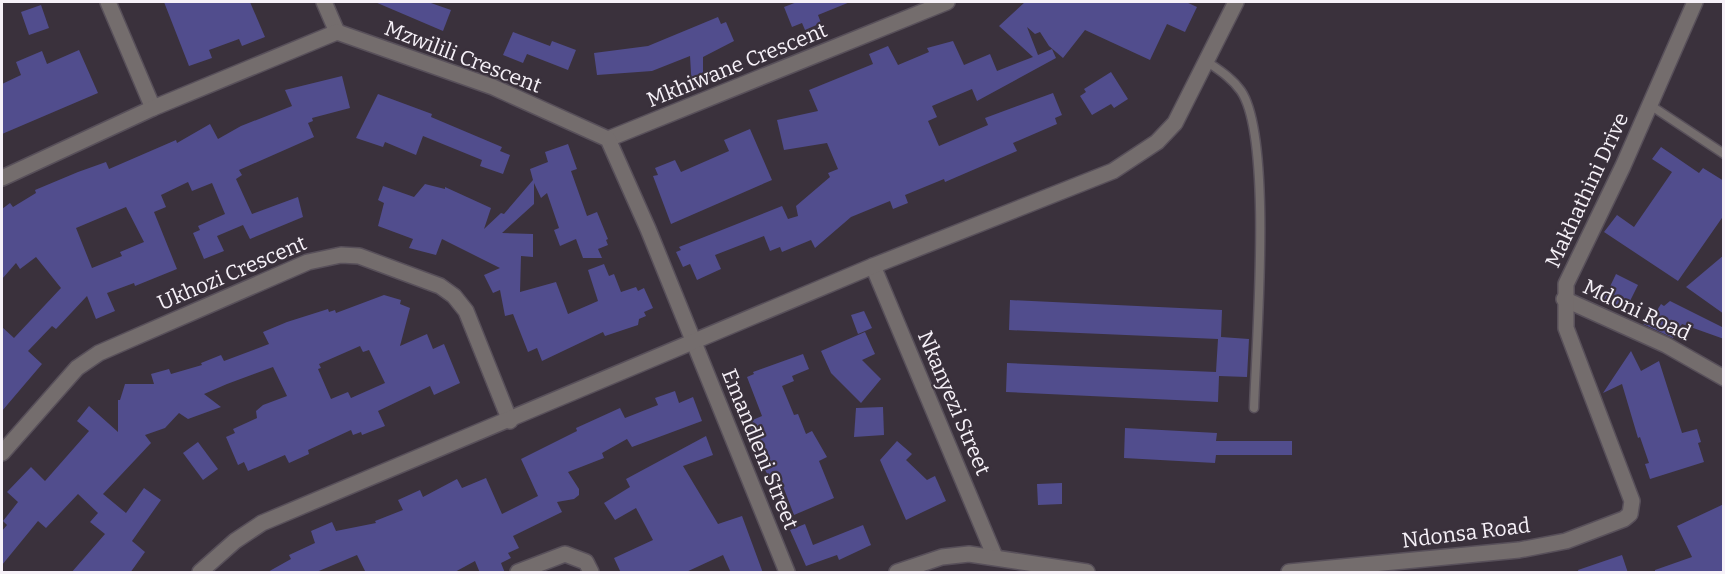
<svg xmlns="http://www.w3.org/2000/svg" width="1725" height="574" font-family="Bitter,serif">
	<rect width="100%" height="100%" fill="#3a313c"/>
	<g fill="#514d8d" fill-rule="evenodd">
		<polygon points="164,2 250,2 265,37 242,46 239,39 209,50 212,58 189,66"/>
		<polygon points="375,2 428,2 451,10 443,31"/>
		<polygon points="797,2 850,2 818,15 821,23 805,30 802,23 792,27 784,7"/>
		<polygon points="1025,2 1186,2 1197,7 1185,32 1167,24 1150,60 1085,30 1063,58 1049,46 1040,32 1035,34 1027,27 1038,55 1052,49 1056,58 977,101 972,89 932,106 937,117 928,121 939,146 988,125 985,118 1053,93 1062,115 1055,118 1057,124 1013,143 1017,151 945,182 944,179 905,195 908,203 893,209 890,201 851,217 815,248 811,240 782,252 780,247 770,251 764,236 715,255 721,269 697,280 690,264 683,267 676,252 681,250 679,247 782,206 788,219 798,216 796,206 830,177 828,173 838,169 827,143 784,150 777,120 818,111 809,90 873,64 869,54 888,46 898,65 929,52 927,48 953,41 964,65 990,54 997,71 1033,57 999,26"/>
		<polygon points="41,5 49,28 29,35 21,12"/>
		<polygon points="718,17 721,24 726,22 734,41 703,57 703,89 692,90 690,56 652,71 597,75 594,53 648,46"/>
		<polygon points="513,32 550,46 552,41 576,50 568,70 527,54 523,63 503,55"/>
		<polygon points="79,50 98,93 2,134 2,84 21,75 16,62 42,51 47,64"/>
		<polygon points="1111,72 1128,99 1114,108 1111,104 1092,115 1080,96 1086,92 1084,89"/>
		<path d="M 342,76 L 350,108 L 312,118 L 313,121 L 308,123 L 314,137 L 239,170 L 242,175 L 236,179 L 252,214 L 298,197 L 303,217 L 250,239 L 243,225 L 217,236 L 224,251 L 204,259 L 193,233 L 200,230 L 198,226 L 225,214 L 212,183 L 192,191 L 188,182 L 161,195 L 166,207 L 154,212 L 177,269 L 135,286 L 134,283 L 107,293 L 115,311 L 96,319 L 87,296 L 56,329 L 52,326 L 28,351 L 42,364 L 2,411 L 2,327 L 14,338 L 61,288 L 36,257 L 20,269 L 16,263 L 2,279 L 2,209 L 10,203 L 13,207 L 36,193 L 35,190 L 78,172 L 106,162 L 109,169 L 176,140 L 177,143 L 210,124 L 218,139 L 241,126 L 292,106 L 285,90 ZM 126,207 L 144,242 L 120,252 L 122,256 L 92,268 L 76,228 Z"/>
		<polygon points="378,94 432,114 431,117 502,147 500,151 510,155 503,174 480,166 482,160 423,136 416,155 385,142 383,147 356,138"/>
		<polygon points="750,129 772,180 671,224 653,176 658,175 655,168 675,160 681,172 729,151 724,140"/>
		<polygon points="568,144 577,169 571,171 587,216 597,212 608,239 606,240 608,245 598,249 602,258 583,258 576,239 560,246 554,230 559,228 547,193 541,198 534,183 534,204 502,233 533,234 533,257 521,256 520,292 556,282 568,314 598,301 588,270 604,264 609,276 614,274 621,292 636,287 638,291 644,288 653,308 644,312 646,316 639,319 638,325 605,336 603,332 542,361 537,348 528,352 513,314 505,316 500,290 493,293 484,275 500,268 442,239 436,255 409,248 413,239 378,226 384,203 378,200 383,186 414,197 425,184 445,189 445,187 491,208 484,229 501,213 504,214 533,180 530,169 548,162 545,152"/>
		<polygon points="1661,147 1699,173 1703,168 1724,181 1724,215 1678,281 1604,232 1617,215 1634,227 1672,172 1652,159"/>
		<polygon points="1724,255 1724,314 1686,287"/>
		<polygon points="1616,274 1638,285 1625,311 1604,299"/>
		<path d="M 384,295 L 401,300 L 400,304 L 410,308 L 400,346 L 427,334 L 433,349 L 444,344 L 460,383 L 434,395 L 430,386 L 378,411 L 385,426 L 362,435 L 361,432 L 353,435 L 351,430 L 308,450 L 309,454 L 289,463 L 285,455 L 248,471 L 244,462 L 238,465 L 226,437 L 235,433 L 233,429 L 257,418 L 256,411 L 263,405 L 287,396 L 273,367 L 227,384 L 204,394 L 221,407 L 188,419 L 179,413 L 165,428 L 145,435 L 151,443 L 103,494 L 126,513 L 144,488 L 161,500 L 132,541 L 145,552 L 130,573 L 71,573 L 105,534 L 90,522 L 98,513 L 78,494 L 46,528 L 38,521 L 2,565 L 2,531 L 7,525 L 3,521 L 18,502 L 7,492 L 31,467 L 45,481 L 89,431 L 77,421 L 89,406 L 118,432 L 118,400 L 120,400 L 125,384 L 154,384 L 151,374 L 169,369 L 171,374 L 202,365 L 201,363 L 221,355 L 224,361 L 269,344 L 263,332 L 287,322 L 328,309 L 329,312 L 335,310 L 336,313 ZM 360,346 L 363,352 L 369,350 L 385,383 L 351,398 L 348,392 L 331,399 L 318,369 L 321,368 L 319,364 Z"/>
		<polygon points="1010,300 1222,310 1221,337 1249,339 1247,377 1219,376 1218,402 1006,392 1007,363 1216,372 1218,339 1009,330"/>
		<polygon points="1670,301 1724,328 1724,339 1682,324 1673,338 1643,324 1651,320 1661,304 1664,306"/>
		<polygon points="864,311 872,328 858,334 851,315"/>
		<polygon points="865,332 875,354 862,360 881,379 861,403 831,373 821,351"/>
		<polygon points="1631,351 1641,371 1659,361 1682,433 1697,429 1701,442 1698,443 1704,462 1650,479 1645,464 1649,463 1640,437 1638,438 1622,384 1603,393"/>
		<polygon points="803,354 809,369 792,376 794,381 782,386 794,415 798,414 806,434 812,431 827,457 819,461 834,498 794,515 781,481 774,485 762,465 765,463 748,422 762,416 747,377 754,374 753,372"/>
		<polygon points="675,391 679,403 693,397 702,421 632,447 627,439 602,453 604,458 568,472 579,489 579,495 574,499 557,502 562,512 513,536 519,548 508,553 511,558 501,563 505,573 480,573 475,561 453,573 366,573 357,555 314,573 266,573 291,559 289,555 315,543 311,531 332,522 336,531 376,523 375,521 403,510 398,500 420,490 423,497 457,479 462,488 486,478 502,514 538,496 521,459 577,431 576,428 620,408 625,418 658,405 655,398"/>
		<polygon points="883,407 884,435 854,437 856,408"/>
		<polygon points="1125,428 1217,433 1216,441 1292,441 1292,455 1216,455 1215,463 1124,458"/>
		<polygon points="706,436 713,455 683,466 718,524 742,516 763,573 731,573 723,555 684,573 621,573 614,558 653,540 636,508 615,520 604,503 630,487 626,479"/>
		<polygon points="897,441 912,454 906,460 927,480 935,476 946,501 906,520 880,460"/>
		<polygon points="198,442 218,469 203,480 183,453"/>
		<polygon points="1062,483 1062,504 1038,505 1037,484"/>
		<polygon points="1724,504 1724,573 1655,573 1655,570 1692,557 1677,526"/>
		<polygon points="805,524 813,545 863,525 871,545 839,560 837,555 806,566 790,530"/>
		<polygon points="1622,555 1628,573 1579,573 1578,570"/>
	</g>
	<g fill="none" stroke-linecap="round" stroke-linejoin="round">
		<defs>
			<g id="service">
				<path d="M 1206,61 C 1219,70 1232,78 1241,91 C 1273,138 1256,343 1254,408"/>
				<polyline points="1650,105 1724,154"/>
			</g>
			<g id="minor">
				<polyline points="108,2 153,108"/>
				<polyline points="324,2 337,32"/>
				<polyline points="608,139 947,2"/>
				<polyline points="2,178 153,108 337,32 493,87 608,139 648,229 787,572"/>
				<polyline points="873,266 995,557"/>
				<polyline points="1564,299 1666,345 1724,378"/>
				<polyline points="2,453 77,368 99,353 308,262 341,255 359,256 440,286 454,296 466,311 510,421"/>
				<polyline points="518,572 565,554 586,562 591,572"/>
				<polyline points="897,572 942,557 969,554 1087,572"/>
				<polyline points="1289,572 1519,550 1566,541 1624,519 1630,514 1632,501 1566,328 1566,284 1623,166 1695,2"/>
			</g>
			<polyline id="tertiary" points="200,572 235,541 262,523 873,266 1113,171 1157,142 1175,123 1236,2"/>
		</defs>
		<use href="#service" stroke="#58505a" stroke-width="11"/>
		<use href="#minor" stroke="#58505a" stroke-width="18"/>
		<use href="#tertiary" stroke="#58505a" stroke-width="18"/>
		<use href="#service" stroke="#746d6d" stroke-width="8"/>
		<use href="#minor" stroke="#746d6d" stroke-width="15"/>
		<use href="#tertiary" stroke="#746d6d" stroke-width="15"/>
	</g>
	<g text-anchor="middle" stroke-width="4.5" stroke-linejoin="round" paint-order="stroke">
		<g font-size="21" fill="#f6f1f8" stroke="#3a313c">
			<text transform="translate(463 57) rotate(21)" y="7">Mzwilili Crescent</text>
			<text transform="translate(737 65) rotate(-22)" y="7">Mkhiwane Crescent</text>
			<text transform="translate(1587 190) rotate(-65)" y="7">Makhathini Drive</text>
			<text transform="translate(232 273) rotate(-23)" y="7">Ukhozi Crescent</text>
			<text transform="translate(1637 310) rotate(25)" y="7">Mdoni Road</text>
			<text transform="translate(954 403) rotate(67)" y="7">Nkanyezi Street</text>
			<text transform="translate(760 449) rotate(68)" y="7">Emandleni Street</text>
			<text transform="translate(1466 533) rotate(-7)" y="7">Ndonsa Road</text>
		</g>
	</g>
	<rect width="1725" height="574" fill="none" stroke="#f6f1f8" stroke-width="6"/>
</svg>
